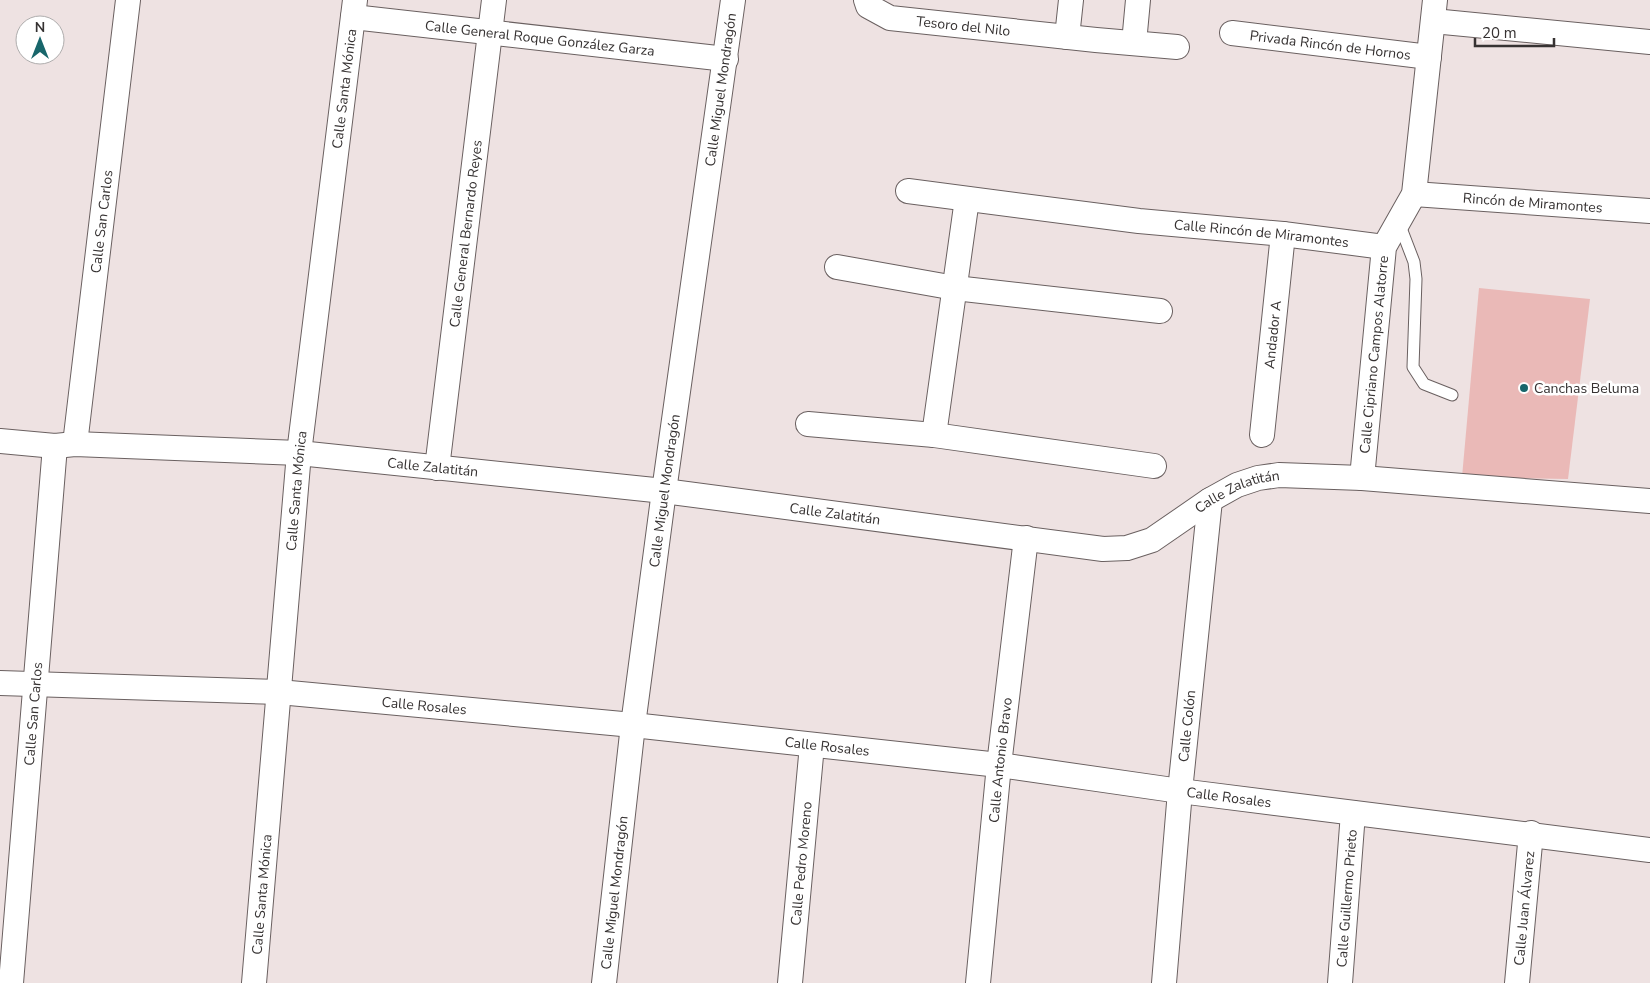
<svg xmlns="http://www.w3.org/2000/svg" width="1650" height="983" font-family="'Nunito Sans',sans-serif">
	<rect width="100%" height="100%" fill="#eee2e2"/>
	<polygon fill="#eab9b7" points="1479,288 1590,299 1568,479 1462,477"/>
	<g fill="none" stroke-linecap="round" stroke-linejoin="round">
		<defs>
			<polyline id="service" points="1399,223 1414,262 1416,279 1413,367 1424,384 1452,395"/>
			<g id="minor">
				<path id="s1" d="M 866,0 L 868,6 L 890,18 L 1096,40 L 1177,47"/>
				<path id="s2" d="M 353,17 L 726,59"/>
				<polyline points="1433,21 1650,42"/>
				<path id="s3" d="M 1232,33 L 1429,57"/>
				<polyline points="1067,37 1071,0"/>
				<polyline points="1134,43 1138,0"/>
				<path id="s4" d="M 908,191 L 1139,221 L 1283,234 L 1384,247"/>
				<path id="s5" d="M 1414,194 L 1650,211"/>
				<polyline points="837,267 955,288 1160,311"/>
				<polyline points="808,424 934,435 1154,466"/>
				<polyline points="934,435 967,199"/>
				<path id="s6" d="M 1262,435 L 1283,234"/>
				<path id="s7" d="M 0,441 L 55,446 L 75,444 L 299,453 L 664,491 L 1103,549 L 1127,548 L 1152,540 L 1210,500 L 1237,485 L 1258,478 L 1279,475 L 1362,478 L 1650,501"/>
				<path id="s8" d="M 75,444 L 128,0"/>
				<path id="s9" d="M 437,468 L 494,0"/>
				<path id="s10" d="M 1362,478 L 1384,247 L 1414,194 L 1435,0"/>
				<path id="s11" d="M 0,683 L 279,692 L 633,725 L 999,765 L 1180,791 L 1650,850"/>
				<path id="s12" d="M 11,983 L 55,446"/>
				<path id="s13" d="M 254,983 L 299,453 L 355,0"/>
				<path id="s14" d="M 604,983 L 633,725 L 664,491 L 733,0"/>
				<path id="s15" d="M 790,983 L 812,745"/>
				<path id="s16" d="M 978,983 L 999,765 L 1026,538"/>
				<path id="s17" d="M 1164,983 L 1180,791 L 1210,500"/>
				<path id="s18" d="M 1340,983 L 1353,813"/>
				<path id="s19" d="M 1517,983 L 1531,833"/>
			</g>
		</defs>
		<use href="#service" stroke="#6a6060" stroke-width="13"/>
		<use href="#minor" stroke="#6a6060" stroke-width="26"/>
		<use href="#service" stroke="#fff" stroke-width="11"/>
		<use href="#minor" stroke="#fff" stroke-width="24"/>
	</g>
	<circle fill="#18666b" stroke="#fff" stroke-width="2" cx="1524" cy="388" r="5"/>
	<g text-anchor="middle" stroke-width="5" stroke-linejoin="round" paint-order="stroke">
		<g font-size="14" fill="#363232" stroke="#fff">
			<text dy="5" stroke="none"><textPath href="#s1" startOffset="105">Tesoro del Nilo</textPath></text>
			<text dy="5" stroke="none"><textPath href="#s2" startOffset="188">Calle General Roque González Garza</textPath></text>
			<text dy="5" stroke="none"><textPath href="#s3" startOffset="99">Privada Rincón de Hornos</textPath></text>
			<text dy="5" stroke="none"><textPath href="#s13" startOffset="899">Calle Santa Mónica</textPath></text>
			<text dy="5" stroke="none"><textPath href="#s14" startOffset="901">Calle Miguel Mondragón</textPath></text>
			<text dy="5" stroke="none"><textPath href="#s5" startOffset="119">Rincón de Miramontes</textPath></text>
			<text dy="5" stroke="none"><textPath href="#s8" startOffset="224">Calle San Carlos</textPath></text>
			<text dy="5" stroke="none"><textPath href="#s4" startOffset="356">Calle Rincón de Miramontes</textPath></text>
			<text dy="5" stroke="none"><textPath href="#s9" startOffset="236">Calle General Bernardo Reyes</textPath></text>
			<text dy="5" stroke="none"><textPath href="#s6" startOffset="101">Andador A</textPath></text>
			<text dy="5" stroke="none"><textPath href="#s10" startOffset="124">Calle Cipriano Campos Alatorre</textPath></text>
			<text dy="5" stroke="none"><textPath href="#s7" startOffset="434">Calle Zalatitán</textPath></text>
			<text dy="5" stroke="none"><textPath href="#s13" startOffset="494">Calle Santa Mónica</textPath></text>
			<text dy="5" stroke="none"><textPath href="#s14" startOffset="496">Calle Miguel Mondragón</textPath></text>
			<text dy="5" stroke="none"><textPath href="#s7" startOffset="1259">Calle Zalatitán</textPath></text>
			<text dy="5" stroke="none"><textPath href="#s7" startOffset="839">Calle Zalatitán</textPath></text>
			<text dy="5" stroke="none"><textPath href="#s11" startOffset="425">Calle Rosales</textPath></text>
			<text dy="5" stroke="none"><textPath href="#s12" startOffset="270">Calle San Carlos</textPath></text>
			<text dy="5" stroke="none"><textPath href="#s17" startOffset="258">Calle Colón</textPath></text>
			<text dy="5" stroke="none"><textPath href="#s11" startOffset="830">Calle Rosales</textPath></text>
			<text dy="5" stroke="none"><textPath href="#s16" startOffset="224">Calle Antonio Bravo</textPath></text>
			<text dy="5" stroke="none"><textPath href="#s11" startOffset="1235">Calle Rosales</textPath></text>
			<text dy="5" stroke="none"><textPath href="#s15" startOffset="120">Calle Pedro Moreno</textPath></text>
			<text dy="5" stroke="none"><textPath href="#s14" startOffset="91">Calle Miguel Mondragón</textPath></text>
			<text dy="5" stroke="none"><textPath href="#s13" startOffset="89">Calle Santa Mónica</textPath></text>
			<text dy="5" stroke="none"><textPath href="#s18" startOffset="85">Calle Guillermo Prieto</textPath></text>
			<text dy="5" stroke="none"><textPath href="#s19" startOffset="75">Calle Juan Álvarez</textPath></text>
		</g>
		<g font-size="14" fill="#363232" stroke="#fff" text-anchor="start">
			<text x="1534" y="393">Canchas Beluma</text>
		</g>
	</g>
	<g transform="translate(40 40)"><circle r="24" fill="#ffffff" stroke="#afadad"/>
	<path d="M0-4L9 19L0 12L-9 19Z" fill="#18666b"/>
	<text y="-8" font-size="14" font-weight="bold" text-anchor="middle" fill="#363232">N</text>
	</g>
	<path d="M1475 38v8h79v-8" fill="none" stroke="#363232" stroke-width="2.5"/>
	<text x="1482" y="38" font-size="15" fill="#363232" stroke="#ffffff" stroke-width="4" paint-order="stroke">20 m</text>
</svg>
